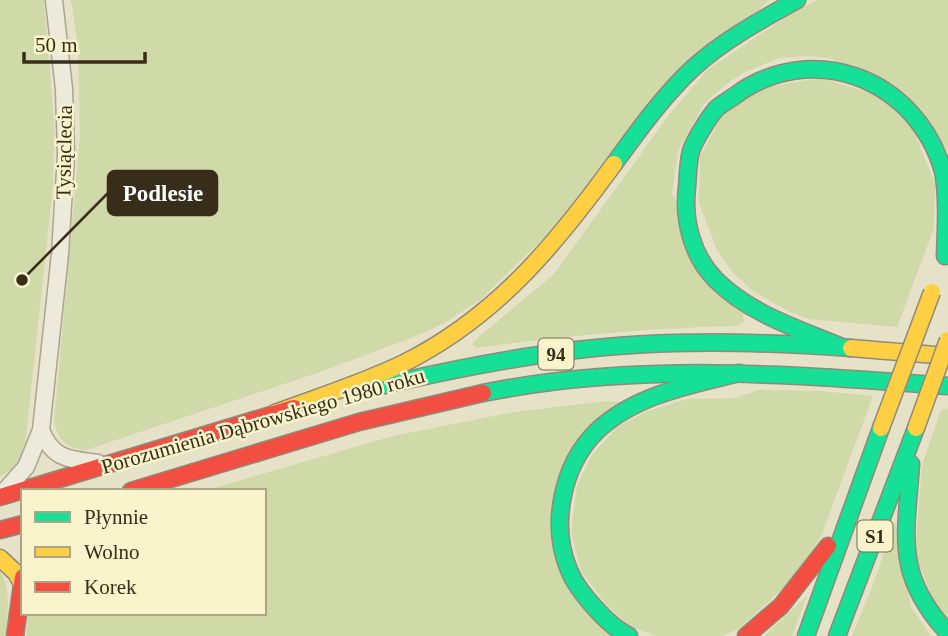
<svg xmlns="http://www.w3.org/2000/svg" width="948" height="636" font-family="Georgia,serif">
	<rect width="100%" height="100%" fill="#e5e2c8"/>
	<g fill="#d0d9a8">
		<path d="M 0,0 L 44,0 L 54,122 L 53,186 L 25,445 C 21,458 14,472 0,476 Z"/>
		<path d="M 71,0 L 769,0 L 559,223 L 480,300 L 444,323 L 419,335 L 320,372 L 86,450 C 66,448 59,441 54,422 L 80,136 L 78,46 Z"/>
		<path d="M 818,0 L 948,0 L 948,152 L 833,59 L 811,56 L 779,58 L 743,73 L 725,85 L 704,104 L 678,151 L 672,194 L 743,313 L 744,322 L 737,326 C 650,328 562,336 476,348 L 472,344 L 475,340 L 554,274 L 669,115 L 707,70 L 795,11 Z"/>
		<polygon points="819,78 879,95 914,131 935,184 934,228 897,327 809,319 788,311 753,291 733,273 717,250 699,203 700,156 721,117 757,89"/>
		<polygon points="758,390 821,391 873,396 822,534 799,574 739,628 722,636 657,636 629,626 605,603 581,571 571,532 577,485 592,455 616,428 645,412 687,399 736,398"/>
		<polygon points="608,401 620,402 553,517 611,636 26,636 28,613 264,613 264,491 203,491 393,436 514,412"/>
		<polygon points="948,408 948,619 934,604 915,553 922,465 941,410"/>
		<polygon points="895,522 911,607 931,636 852,636 871,590"/>
		<path d="M 0,571 C 12,591 7,613 6,636 L 0,636 Z"/>
		<polygon points="807,596 792,636 764,636"/>
	</g>
	<g fill="none" stroke-linecap="round" stroke-linejoin="round">
		<defs>
			<g id="street">
				<path d="M 41,430 C 53,460 69,459 98,463"/>
				<polyline points="2,494 26,467 41,430 60,254 66,155 64,89 54,0"/>
			</g>
			<g id="fast">
				<path d="M 614,164 C 638,131 663,96 693,68 C 724,40 761,20 797,0"/>
				<path d="M 842,347 C 799,329 750,314 716,280 C 692,256 683,220 687,187 C 688,176 688,162 691,151 C 694,141 709,117 716,109 C 720,105 727,101 733,97 C 811,38 916,78 943,171 C 948,197 946,229 945,256"/>
				<path d="M 367,389 C 469,365 572,345 676,343 C 735,341 793,344 851,348"/>
				<path d="M 483,393 C 636,362 793,374 948,386"/>
				<path d="M 911,464 C 906,536 894,575 948,633"/>
				<path d="M 629,636 C 616,630 606,620 596,609 C 585,597 575,585 569,570 C 550,525 562,465 597,431 C 635,395 690,385 739,373"/>
				<polyline points="806,636 881,428"/>
				<polyline points="837,636 916,428"/>
			</g>
			<g id="slow">
				<polyline points="851,348 948,356"/>
				<path d="M 275,413 C 318,397 363,383 404,363 C 496,317 555,245 614,164"/>
				<polyline points="0,558 16,573 21,582"/>
			</g>
			<g id="jam">
				<polyline points="131,491 359,422 483,393"/>
				<polyline points="0,497 294,408"/>
				<polyline points="0,530 23,524"/>
				<polyline points="15,636 23,577"/>
				<polyline points="746,636 781,606 828,546"/>
			</g>
		</defs>
		<use href="#street" stroke="#aaa592" stroke-width="19"/>
		<use href="#fast" stroke="#8f8a79" stroke-width="19"/>
		<use href="#slow" stroke="#8f8a79" stroke-width="19"/>
		<use href="#jam" stroke="#8f8a79" stroke-width="19"/>
		<use href="#street" stroke="#eceada" stroke-width="16"/>
		<use href="#fast" stroke="#16e098" stroke-width="16"/>
		<use href="#slow" stroke="#ffcf43" stroke-width="16"/>
		<use href="#jam" stroke="#f24e42" stroke-width="16"/>
		<defs>
			<g id="slow-bridge">
				<polyline points="881,428 932,292"/>
				<polyline points="916,428 948,340"/>
			</g>
		</defs>
		<use href="#slow-bridge" stroke="#8f8a79" stroke-width="19" stroke-linecap="butt"/>
		<use href="#slow-bridge" stroke="#ffcf43" stroke-width="16"/>
	</g>
	<g text-anchor="middle" stroke-width="5" stroke-linejoin="round" paint-order="stroke">
		<g fill="#f9f3cb" stroke="#72684f" stroke-width="2">
			<rect x="538.5" y="338.5" width="35" height="31" rx="5"/>
			<rect x="857.5" y="520.5" width="35" height="31" rx="5"/>
		</g>
		<g font-size="19" font-weight="bold" fill="#382d1a">
			<text x="556" y="361">94</text>
			<text x="875" y="543">S1</text>
		</g>
		<g font-size="21" fill="#382d1a" stroke="#f9f3cb">
			<text transform="translate(64 152) rotate(-89)" y="7">Tysiąclecia</text>
			<text transform="translate(263 421) rotate(-16)" y="7">Porozumienia Dąbrowskiego 1980 roku</text>
		</g>
	</g>
	<path fill="none" stroke="#382d1a" stroke-width="2.5" d="M22 280L108 193"/>
	<circle fill="#382d1a" stroke="#f9f3cb" stroke-width="2.5" cx="22" cy="280" r="7"/>
	<rect fill="#382d1a" stroke="#382d1a" stroke-width="2.5" x="108" y="171" width="109" height="44" rx="7"/>
	<g font-size="23" text-anchor="middle" font-weight="bold" fill="#fff">
		<text x="163" y="201">Podlesie</text>
	</g>
	<rect x="21" y="489" width="245" height="126" fill="#f9f3cb" stroke="#aca484" stroke-width="2"/>
	<rect x="35" y="512" width="35" height="10" fill="#16e098" stroke="#aca484" stroke-width="2"/>
	<text x="84" y="524" font-size="21" fill="#382d1a">Płynnie</text>
	<rect x="35" y="547" width="35" height="10" fill="#ffcf43" stroke="#aca484" stroke-width="2"/>
	<text x="84" y="559" font-size="21" fill="#382d1a">Wolno</text>
	<rect x="35" y="582" width="35" height="10" fill="#f24e42" stroke="#aca484" stroke-width="2"/>
	<text x="84" y="594" font-size="21" fill="#382d1a">Korek</text>
	<path d="M24 52v10h121v-10" fill="none" stroke="#382d1a" stroke-width="3.5"/>
	<text x="35" y="52" font-size="21" fill="#382d1a" stroke="#f9f3cb" stroke-width="5" paint-order="stroke">50 m</text>
</svg>
